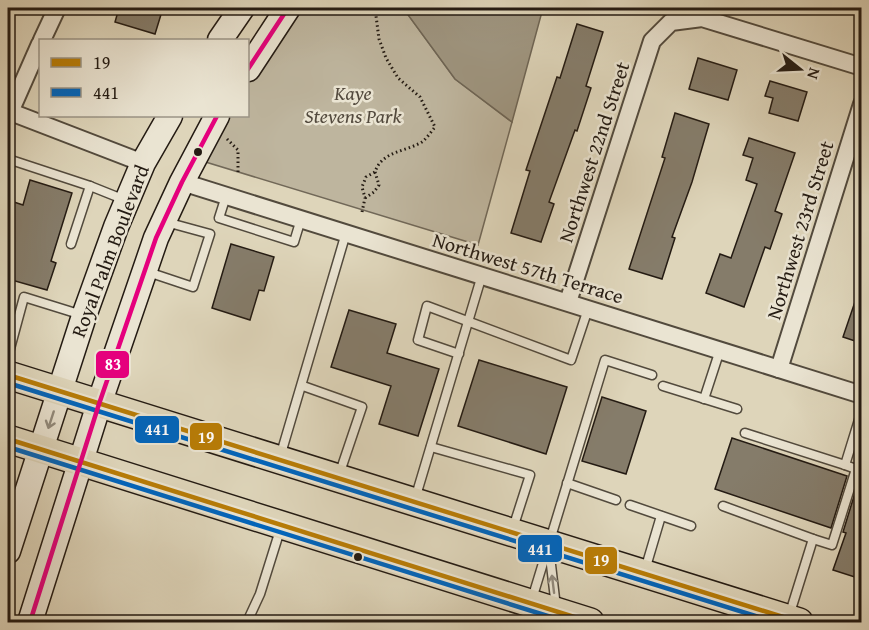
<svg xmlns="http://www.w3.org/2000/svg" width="869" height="630" font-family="'Gentium Book Plus',serif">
	<rect width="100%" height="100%" fill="#ded5ba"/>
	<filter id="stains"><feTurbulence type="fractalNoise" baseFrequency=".00333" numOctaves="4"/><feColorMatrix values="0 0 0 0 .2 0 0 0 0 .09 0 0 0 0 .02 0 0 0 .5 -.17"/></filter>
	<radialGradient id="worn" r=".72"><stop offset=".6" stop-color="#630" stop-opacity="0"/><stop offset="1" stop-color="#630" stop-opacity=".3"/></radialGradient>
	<polygon fill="#beb59e" stroke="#716858" stroke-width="1.5" points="292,8 405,8 406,12 455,79 512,122 478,245 199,160 227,116 248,116 248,81"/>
	<polygon fill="#9f9681" stroke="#6e6555" stroke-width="1.5" points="405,8 543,8 512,122 455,79 406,12"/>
	<g fill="#857c6a" stroke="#241b13" stroke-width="1.5">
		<polygon points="119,8 163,8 155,34 115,22"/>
		<polygon points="577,24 603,32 586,86 591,88 577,131 575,130 549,202 554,204 541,242 511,233 530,171 526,170 557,77 560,78"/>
		<polygon points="698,58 737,70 728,100 689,89"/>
		<polygon points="770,81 807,92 798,121 769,113 773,98 765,96"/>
		<polygon points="675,113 709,124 692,182 672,237 675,238 662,279 629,269 665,158 662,157"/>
		<polygon points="749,138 795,153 775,211 782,214 770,249 765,247 744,307 706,293 720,254 731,258 757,184 746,180 753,158 743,155"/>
		<polygon points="30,180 72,193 51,261 56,263 47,290 8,279 8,251 12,236 8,235 8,200 23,205"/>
		<polygon points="231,244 274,257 264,291 259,290 250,320 212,308"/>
		<polygon points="859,290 861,290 861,343 843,337"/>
		<polygon points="349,310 396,324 387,353 439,369 418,436 379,424 391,386 331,367"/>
		<polygon points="479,360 567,387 546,454 458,426"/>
		<polygon points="602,397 646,411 626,474 582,461"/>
		<polygon points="732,438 847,476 831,528 715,489"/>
		<polygon points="859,480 861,481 861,579 833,570 846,533 843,532"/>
	</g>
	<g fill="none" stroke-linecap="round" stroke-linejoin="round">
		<defs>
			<g id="service">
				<polyline points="8,159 90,186 125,200"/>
				<polyline points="226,196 219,218 294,242 301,219"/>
				<polyline points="71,244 90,186"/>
				<polyline points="148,272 193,287 210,234 166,222"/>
				<polyline points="459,354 418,340 427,306 571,360 588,309"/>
				<polyline points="8,356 24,297 82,315"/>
				<polyline points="303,386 362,407 339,475"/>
				<polyline points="663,386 737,409"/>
				<polyline points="704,399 720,350"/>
				<polyline points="745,433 845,465"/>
				<polyline points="431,447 530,475 513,528"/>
				<polyline points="280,457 346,233"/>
				<polyline points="567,483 616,500"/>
				<polyline points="415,499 482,275"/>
				<polyline points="630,505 691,526"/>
				<polyline points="723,506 813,539 789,616"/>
				<polyline points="813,539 832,545 856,469 845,465 862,410"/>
				<polyline points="549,548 556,607"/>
				<polyline points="645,570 661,516"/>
				<polyline points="247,622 260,594 281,527"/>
				<polyline points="525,622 605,360 652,375"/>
			</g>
			<g id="minor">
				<polyline points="42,40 57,8"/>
				<polyline points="8,111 143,163"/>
				<polyline points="10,112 40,44"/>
				<polyline points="182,182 862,395"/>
				<polyline points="568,302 652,41 671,22 702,18 862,67"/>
				<polyline points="779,369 862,104"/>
			</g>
			<g id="secondary">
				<polyline points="220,40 242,8"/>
				<polyline points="248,69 288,8"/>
				<polyline points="8,551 84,316 116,227 143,163 170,116"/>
				<polyline points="30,622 99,404 156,238 182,182 217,116"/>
			</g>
			<g id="primary">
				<polyline points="8,375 799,622"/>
				<polyline points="8,439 590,622"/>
			</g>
		</defs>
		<use href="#service" stroke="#524a3d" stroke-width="11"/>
		<use href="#minor" stroke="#524a3d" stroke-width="20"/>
		<use href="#secondary" stroke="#241b13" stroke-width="27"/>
		<use href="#primary" stroke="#241b13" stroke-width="30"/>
		<g stroke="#241b13" stroke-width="3" stroke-dasharray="1.5 3" stroke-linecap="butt">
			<polyline points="227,139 238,150 238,174"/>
			<polyline points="365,198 374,192 379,185 375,172"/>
			<path d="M 362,212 L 365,198 L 362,187 L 366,177 L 375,172 C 382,151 405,152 422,142 C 427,138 431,132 435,127 L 420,97 L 398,78 L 386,58 L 379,39 L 375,8"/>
		</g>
		<use href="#service" stroke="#eae4d2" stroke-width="8"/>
		<use href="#minor" stroke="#eae4d2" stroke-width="16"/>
		<use href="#secondary" stroke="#eae4d2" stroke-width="24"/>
		<use href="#primary" stroke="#ded5ba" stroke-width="27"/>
		<defs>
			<g id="bus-1">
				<polyline points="8,375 799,622"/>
				<polyline points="8,439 590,622"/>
			</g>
			<g id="bus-2">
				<polyline points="8,383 775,622"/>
				<polyline points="8,447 567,622"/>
			</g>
			<g id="bus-3">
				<polyline points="248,69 288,8"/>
				<polyline points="30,622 99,404 156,238 182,182 217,116"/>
			</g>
		</defs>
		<use href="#bus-1" stroke="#eae4d2" stroke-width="9"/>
		<use href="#bus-2" stroke="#eae4d2" stroke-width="9"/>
		<use href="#bus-3" stroke="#eae4d2" stroke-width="9"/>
		<use href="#bus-1" stroke="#b87c06" stroke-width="4.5"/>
		<use href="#bus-2" stroke="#0065bd" stroke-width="4.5"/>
		<use href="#bus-3" stroke="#e5007d" stroke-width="4.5"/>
	</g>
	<defs><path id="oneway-shaft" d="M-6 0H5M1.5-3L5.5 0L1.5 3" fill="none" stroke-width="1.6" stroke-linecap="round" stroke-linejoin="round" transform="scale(1.5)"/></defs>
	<g stroke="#918a7c">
		<use href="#oneway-shaft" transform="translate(51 420) rotate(108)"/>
		<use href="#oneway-shaft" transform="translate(553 584) rotate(-97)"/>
	</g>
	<g fill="#241b13" stroke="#eae4d2" stroke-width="2">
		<circle cx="198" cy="152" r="5"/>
		<circle cx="358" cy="557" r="5"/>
	</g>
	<g text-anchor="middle" stroke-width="5" stroke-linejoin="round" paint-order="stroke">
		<g font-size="20" font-style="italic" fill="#52493d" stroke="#eae4d2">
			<text x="353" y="100">Kaye<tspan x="353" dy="23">Stevens Park</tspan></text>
		</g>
		<g font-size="20" fill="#241b13" stroke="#eae4d2">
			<text transform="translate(594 152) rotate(-72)" y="7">Northwest 22nd Street</text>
			<text transform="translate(800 230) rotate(-73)" y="7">Northwest 23rd Street</text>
			<text transform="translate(110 251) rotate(-69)" y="7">Royal Palm Boulevard</text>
			<text transform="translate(528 268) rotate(17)" y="7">Northwest 57th Terrace</text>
		</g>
	</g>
	<g stroke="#eae4d2" stroke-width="2">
		<rect x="95" y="350" width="35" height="29" rx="6" fill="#e5007d"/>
		<rect x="134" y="415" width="46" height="29" rx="6" fill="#0065bd"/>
		<rect x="189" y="422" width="34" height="29" rx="6" fill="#b87c06"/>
		<rect x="517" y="534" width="46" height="29" rx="6" fill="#0065bd"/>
		<rect x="584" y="546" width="34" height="29" rx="6" fill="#b87c06"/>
	</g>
	<g font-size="16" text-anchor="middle" font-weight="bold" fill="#fff">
		<text x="113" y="370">83</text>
		<text x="157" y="435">441</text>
		<text x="206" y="443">19</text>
		<text x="540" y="555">441</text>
		<text x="601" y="566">19</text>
	</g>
	<rect width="869" height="630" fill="none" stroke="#ded5ba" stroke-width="30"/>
	<rect x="9" y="9" width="851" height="612" fill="none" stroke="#241b13" stroke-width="3"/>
	<rect x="15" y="15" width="839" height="600" fill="none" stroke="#241b13" stroke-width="1.5"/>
	<rect x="39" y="39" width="210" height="78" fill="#eae4d2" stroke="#9b9486" stroke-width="1.5"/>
	<rect x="51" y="58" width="30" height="9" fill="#b87c06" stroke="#9b9486" stroke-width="1.5"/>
	<text x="93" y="69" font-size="18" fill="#241b13">19</text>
	<rect x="51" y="88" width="30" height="9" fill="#0065bd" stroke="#9b9486" stroke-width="1.5"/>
	<text x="93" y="99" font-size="18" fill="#241b13">441</text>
	<g transform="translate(800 69) rotate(108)" stroke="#eae4d2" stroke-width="4.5" paint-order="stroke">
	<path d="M0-4.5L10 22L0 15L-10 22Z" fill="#241b13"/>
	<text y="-9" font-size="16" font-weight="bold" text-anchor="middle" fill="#241b13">N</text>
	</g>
	<rect width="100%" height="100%" filter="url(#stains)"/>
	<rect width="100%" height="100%" fill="url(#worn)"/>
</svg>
